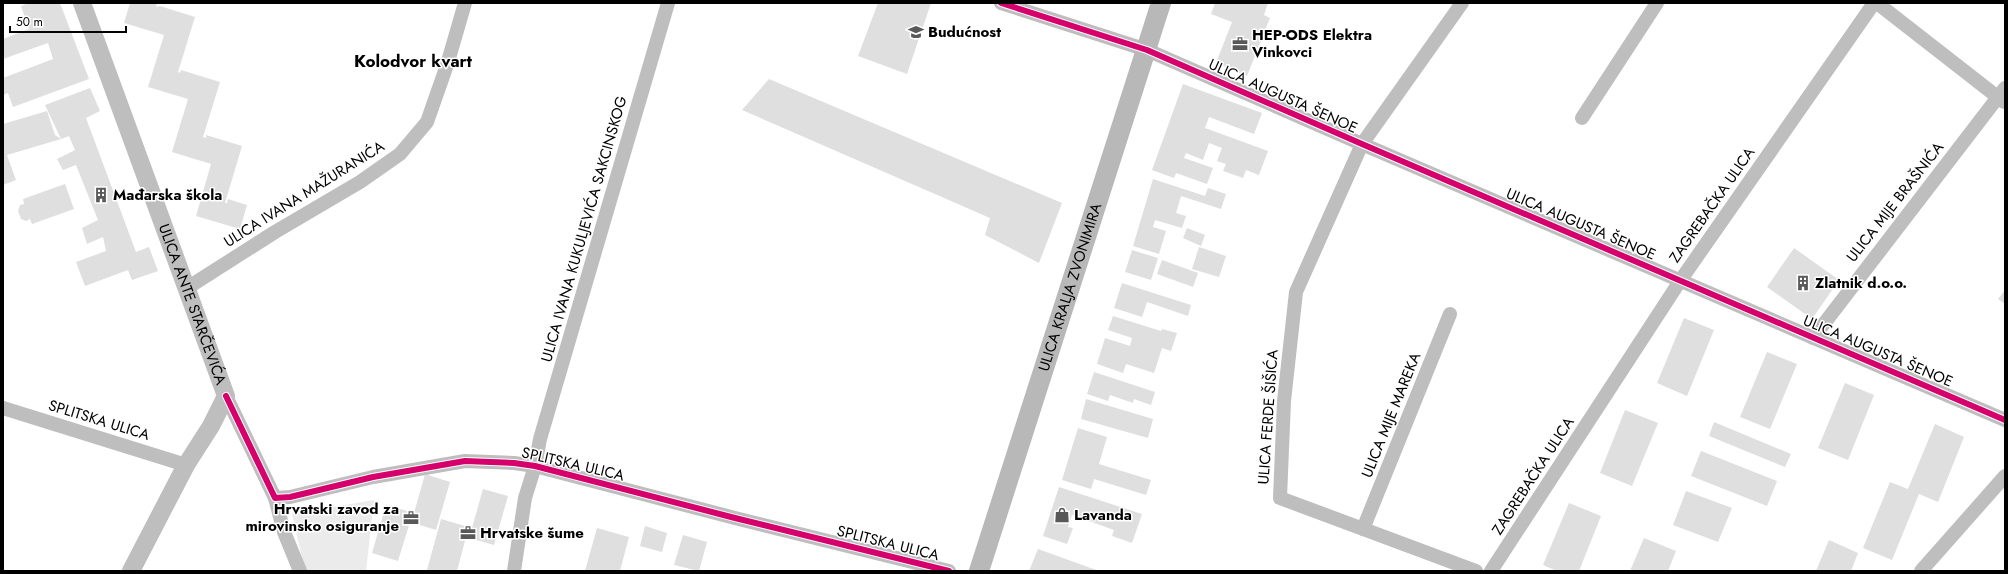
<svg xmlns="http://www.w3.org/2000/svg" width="2008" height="574" font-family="Jost,sans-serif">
	<rect width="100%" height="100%" fill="#fff"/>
	<polygon fill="#ebebeb" points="374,500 366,571 305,571 292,514"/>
	<g fill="#dfdfdf">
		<polygon points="29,3 60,3 89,79 13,107 8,93 3,95 3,78 53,59 48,43 3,59 3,39 29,29 21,6"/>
		<polygon points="130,3 157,3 156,7 160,6 195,17 178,72 180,73 181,70 220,82 203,137 206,138 206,135 242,146 225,203 227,203 228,199 247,205 240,229 196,216 211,164 172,152 188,99 148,87 164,35 124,23"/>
		<polygon points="878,3 931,3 907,74 858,56"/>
		<polygon points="1215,3 1268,3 1264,15 1270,18 1247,76 1216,63 1232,22 1211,14"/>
		<polygon points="769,79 1062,203 1039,263 985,235 990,218 742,110"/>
		<polygon points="1183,84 1262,113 1254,134 1209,117 1205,128 1268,151 1259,175 1246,170 1243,178 1223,171 1226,164 1217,161 1222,148 1209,143 1203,160 1186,153 1184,158 1213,168 1207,184 1176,173 1174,178 1152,170"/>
		<polygon points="90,88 100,111 86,118 136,252 149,247 158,271 132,280 128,270 85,286 76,262 106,251 103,237 87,244 82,228 98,220 76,165 63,170 57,159 75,150 69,136 61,139 45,105"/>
		<polygon points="47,111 55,135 61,139 7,155 16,180 3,185 3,124"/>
		<polygon points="1153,179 1205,196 1208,188 1226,194 1221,209 1181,196 1176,213 1186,216 1182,228 1155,220 1153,227 1166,231 1159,254 1133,246"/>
		<polygon points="65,184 74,209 32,224 30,219 26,221 21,219 18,211 20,205 24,204 23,199"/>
		<polygon points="1187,228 1205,235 1201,246 1183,238"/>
		<polygon points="1199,247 1226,256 1219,277 1192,269"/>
		<polygon points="1794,248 1839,280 1812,319 1767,287"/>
		<polygon points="1132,250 1158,258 1151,280 1125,272"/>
		<polygon points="1162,260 1198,273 1193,287 1157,274"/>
		<polygon points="1122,283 1191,305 1188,316 1147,302 1142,317 1114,308"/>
		<polygon points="2005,290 2005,304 1998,299"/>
		<polygon points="1113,316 1161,331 1162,329 1177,333 1171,351 1162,348 1154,373 1126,364 1123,373 1097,364 1105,338 1130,346 1132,338 1108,330"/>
		<polygon points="1684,318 1714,330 1687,396 1657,383"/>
		<polygon points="1767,352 1797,364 1770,429 1740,417"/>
		<polygon points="1094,372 1155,392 1151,405 1134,399 1133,403 1110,395 1108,401 1087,394"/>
		<polygon points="1845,383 1874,395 1848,460 1818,448"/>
		<polygon points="1086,399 1153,419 1148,438 1081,419"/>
		<polygon points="1625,410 1658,423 1632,486 1600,473"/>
		<polygon points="1714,422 1791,454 1785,467 1709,436"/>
		<polygon points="1935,424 1964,437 1938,502 1919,494 1892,560 1863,548 1890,482 1908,489"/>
		<polygon points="1078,428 1107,437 1099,464 1151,480 1146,495 1094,479 1091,489 1062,480"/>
		<polygon points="1701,451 1777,481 1767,506 1691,476"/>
		<polygon points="425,474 450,482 436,530 410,522 398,561 372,553 386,505 414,513"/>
		<polygon points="1059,487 1142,514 1132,543 1112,536 1114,530 1072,515 1068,527 1073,528 1067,544 1043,536"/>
		<polygon points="483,489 508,496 494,545 466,537 457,571 427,570 441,519 472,528"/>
		<polygon points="1686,491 1732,508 1718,542 1673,525"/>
		<polygon points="1569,503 1601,516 1579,571 1557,571 1543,565"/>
		<polygon points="645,526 667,533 662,552 640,546"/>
		<polygon points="597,528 629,537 620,571 585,571"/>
		<polygon points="683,535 707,542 699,571 674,565"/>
		<polygon points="1644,538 1676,551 1668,571 1630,571"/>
		<polygon points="1829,540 1858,553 1851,571 1816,571"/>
		<polygon points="1038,549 1099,571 1029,571"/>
	</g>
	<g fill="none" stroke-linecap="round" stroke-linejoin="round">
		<g stroke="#bebebe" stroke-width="14">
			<polyline points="1001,3 1147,50 1362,144 2005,420"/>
			<polyline points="1462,3 1362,144 1296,292 1284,401 1280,498 1476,571"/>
			<polyline points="1877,3 2004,102"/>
			<polyline points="1582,118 1657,3"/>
			<polyline points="187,288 275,232 360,182 400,154 427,122 447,65 465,3"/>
			<polyline points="1813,338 2005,88"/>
			<polyline points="226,396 275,498 290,497 373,477 465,461 514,463 535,466 735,518 949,571"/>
			<polyline points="3,408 186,465"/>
			<polyline points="275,498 284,532 300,571"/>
			<polyline points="1363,529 1450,314"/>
			<polyline points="514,571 525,498 535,466 540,439 668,3"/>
			<polyline points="1491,571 1680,281 1874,3"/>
			<polyline points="1921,571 2005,476"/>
		</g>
		<path stroke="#bebebe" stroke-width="18" id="s1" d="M 82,3 L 226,396 L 211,426 L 186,465 L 131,571"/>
		<path stroke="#b8b8b8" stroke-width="20" id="s2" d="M 979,571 L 1161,3"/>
		<defs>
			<g id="cycleway">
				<polyline points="1001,3 1147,50 1362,144 2005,420"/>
				<polyline points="226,396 275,498 290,497 373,477 465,461 514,463 535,466 735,518 949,571"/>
			</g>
		</defs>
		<use href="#cycleway" stroke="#fff" stroke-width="8"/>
		<use href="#cycleway" stroke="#d6006c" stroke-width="6"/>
	</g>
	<defs>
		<symbol id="school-bare" viewBox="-9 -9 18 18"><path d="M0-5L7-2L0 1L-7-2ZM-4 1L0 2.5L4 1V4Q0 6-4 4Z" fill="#595959" stroke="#fff" stroke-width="2.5" paint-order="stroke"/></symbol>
		<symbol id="office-bare" viewBox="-9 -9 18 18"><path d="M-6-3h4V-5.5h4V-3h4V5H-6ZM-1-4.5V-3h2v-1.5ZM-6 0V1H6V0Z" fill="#595959" stroke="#fff" stroke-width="2.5" paint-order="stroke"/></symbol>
		<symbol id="building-bare" viewBox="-9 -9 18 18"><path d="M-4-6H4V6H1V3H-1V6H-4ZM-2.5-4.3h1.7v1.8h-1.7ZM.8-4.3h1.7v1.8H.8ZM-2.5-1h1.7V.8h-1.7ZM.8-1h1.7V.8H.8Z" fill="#595959" stroke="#fff" stroke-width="2.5" paint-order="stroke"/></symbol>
		<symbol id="shop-bare" viewBox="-9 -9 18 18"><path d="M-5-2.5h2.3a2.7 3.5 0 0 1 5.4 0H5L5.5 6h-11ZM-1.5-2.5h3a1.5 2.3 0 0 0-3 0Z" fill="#595959" stroke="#fff" stroke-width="2.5" paint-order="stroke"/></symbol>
	</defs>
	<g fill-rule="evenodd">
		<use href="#school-bare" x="905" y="21" width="22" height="22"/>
		<use href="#office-bare" x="1229" y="33" width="22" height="22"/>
		<use href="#building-bare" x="90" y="184" width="22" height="22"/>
		<use href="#building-bare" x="1792" y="272" width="22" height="22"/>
		<use href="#shop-bare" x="1051" y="504" width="22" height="22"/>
		<use href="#office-bare" x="400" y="507" width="22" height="22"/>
		<use href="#office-bare" x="457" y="522" width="22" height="22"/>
	</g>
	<g text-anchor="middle" stroke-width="3" stroke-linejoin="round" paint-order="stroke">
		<g font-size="15" font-weight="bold" fill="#000" stroke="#fff" text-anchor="start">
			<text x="928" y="37">Budućnost</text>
			<text x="1252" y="40">HEP-ODS Elektra<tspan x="1252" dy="17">Vinkovci</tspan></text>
			<text x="113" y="200">Mađarska škola</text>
			<text x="1815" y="288">Zlatnik d.o.o.</text>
			<text x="399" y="514" text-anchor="end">Hrvatski zavod za<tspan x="399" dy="17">mirovinsko osiguranje</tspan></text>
			<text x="1074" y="520">Lavanda</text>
			<text x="480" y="538">Hrvatske šume</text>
		</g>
		<g font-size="15" fill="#000" stroke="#fff">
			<text transform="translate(1283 96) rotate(24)" y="5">ULICA AUGUSTA ŠENOE</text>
			<text transform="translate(304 194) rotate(-32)" y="5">ULICA IVANA MAŽURANIĆA</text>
			<text transform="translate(1895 202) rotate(-52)" y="5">ULICA MIJE BRAŠNIĆA</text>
			<text transform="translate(1712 205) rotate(-55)" y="5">ZAGREBAČKA ULICA</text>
			<text transform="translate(1581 224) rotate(23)" y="5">ULICA AUGUSTA ŠENOE</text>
			<text transform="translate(584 229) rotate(-74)" y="5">ULICA IVANA KUKULJEVIĆA SAKCINSKOG</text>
			<text dy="5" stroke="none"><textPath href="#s2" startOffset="298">ULICA KRALJA ZVONIMIRA</textPath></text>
			<text dy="5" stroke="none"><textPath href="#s1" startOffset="321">ULICA ANTE STARČEVIĆA</textPath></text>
			<text transform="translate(1878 351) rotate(23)" y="5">ULICA AUGUSTA ŠENOE</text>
			<text transform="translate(1391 415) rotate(-68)" y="5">ULICA MIJE MAREKA</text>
			<text transform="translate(1268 417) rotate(-86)" y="5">ULICA FERDE ŠIŠIĆA</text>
			<text transform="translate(99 420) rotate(17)" y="5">SPLITSKA ULICA</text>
			<text transform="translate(573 464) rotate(13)" y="5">SPLITSKA ULICA</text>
			<text transform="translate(1533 476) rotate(-57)" y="5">ZAGREBAČKA ULICA</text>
			<text transform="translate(888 543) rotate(14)" y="5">SPLITSKA ULICA</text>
		</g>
		<g font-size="17" font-weight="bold" fill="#000" stroke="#fff">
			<text x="413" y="67">Kolodvor kvart</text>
		</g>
	</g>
	<rect width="2008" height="574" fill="none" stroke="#000000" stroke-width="8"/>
	<path d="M10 26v6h116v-6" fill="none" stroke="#000000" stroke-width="2"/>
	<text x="16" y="26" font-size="12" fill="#000000" stroke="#ffffff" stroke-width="3" paint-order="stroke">50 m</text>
</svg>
